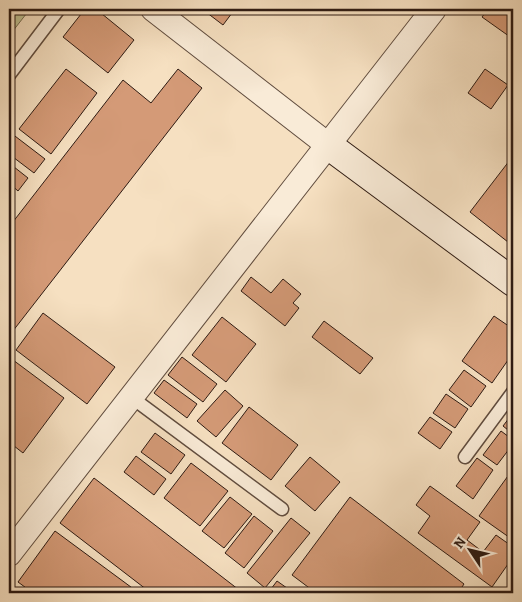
<svg xmlns="http://www.w3.org/2000/svg" width="522" height="602" font-family="Alegreya,serif">
	<rect width="100%" height="100%" fill="#f6e0c1"/>
	<filter id="stains"><feTurbulence type="fractalNoise" baseFrequency=".004" numOctaves="4"/><feColorMatrix values="0 0 0 0 .2 0 0 0 0 .09 0 0 0 0 .02 0 0 0 .5 -.17"/></filter>
	<radialGradient id="worn" r=".72"><stop offset=".6" stop-color="#630" stop-opacity="0"/><stop offset="1" stop-color="#630" stop-opacity=".3"/></radialGradient>
	<polygon fill="#c0c191" stroke="#776e52" points="9,9 30,9 9,36"/>
	<g fill="#d49a77" stroke="#2e1b13">
		<polygon points="85,9 96,9 134,40 108,73 63,37"/>
		<polygon points="202,9 235,9 223,25"/>
		<polygon points="488,9 513,9 513,39 482,17"/>
		<polygon points="66,69 97,93 51,154 19,129"/>
		<polygon points="178,69 202,88 9,336 9,227 123,80 151,103"/>
		<polygon points="485,69 508,85 491,109 468,93"/>
		<polygon points="11,133 45,159 34,173 9,154 9,135"/>
		<polygon points="513,156 513,246 470,212"/>
		<polygon points="9,163 28,178 18,191 9,183"/>
		<polygon points="251,277 271,293 283,279 301,294 293,303 299,308 285,326 241,291"/>
		<polygon points="43,313 115,367 87,404 16,350"/>
		<polygon points="494,316 513,329 513,353 492,383 462,361"/>
		<polygon points="222,317 256,344 226,382 192,355"/>
		<polygon points="324,321 373,358 360,374 312,337"/>
		<polygon points="9,357 64,398 23,453 9,442"/>
		<polygon points="182,357 217,384 203,402 168,375"/>
		<polygon points="464,370 486,386 471,407 449,390"/>
		<polygon points="164,380 197,404 187,418 154,393"/>
		<polygon points="225,390 243,406 216,437 197,421"/>
		<polygon points="446,394 468,409 455,428 433,413"/>
		<polygon points="249,407 298,445 271,480 222,443"/>
		<polygon points="513,413 513,434 503,426"/>
		<polygon points="430,417 452,432 440,449 418,433"/>
		<polygon points="501,431 513,440 513,444 497,465 483,455"/>
		<polygon points="155,433 185,455 171,474 141,452"/>
		<polygon points="136,456 166,479 154,495 124,472"/>
		<polygon points="310,457 340,482 315,511 285,486"/>
		<polygon points="477,458 493,470 473,499 456,486"/>
		<polygon points="191,463 228,491 200,526 164,498"/>
		<polygon points="513,469 513,540 479,516"/>
		<polygon points="94,478 243,593 151,593 60,523"/>
		<polygon points="430,486 480,522 467,540 483,552 496,535 513,547 513,557 492,587 418,533 430,516 416,505"/>
		<polygon points="230,497 252,514 224,548 202,531"/>
		<polygon points="350,497 464,584 458,593 316,593 292,575"/>
		<polygon points="254,516 273,531 244,568 225,553"/>
		<polygon points="291,518 310,533 265,588 247,573"/>
		<polygon points="55,531 139,593 33,593 18,582"/>
		<polygon points="277,581 294,593 268,593"/>
		<polygon points="13,586 23,593 9,593 9,591"/>
	</g>
	<g fill="none" stroke-linecap="round" stroke-linejoin="round">
		<defs>
			<g id="lane">
				<polyline points="9,75 59,9"/>
				<polyline points="131,397 282,509"/>
				<polyline points="465,457 513,392"/>
			</g>
			<g id="street">
				<polyline points="153,9 328,145"/>
				<polyline points="9,554 434,9"/>
			</g>
			<polyline id="secondary" points="328,145 513,282"/>
		</defs>
		<use href="#lane" stroke="#604c3e" stroke-width="15"/>
		<use href="#street" stroke="#604c3e" stroke-width="26"/>
		<use href="#secondary" stroke="#2e1b13" stroke-width="30"/>
		<use href="#lane" stroke="#f9ebd7" stroke-width="12"/>
		<use href="#street" stroke="#f9ebd7" stroke-width="24"/>
		<use href="#secondary" stroke="#f9ebd7" stroke-width="28"/>
	</g>
	<rect width="522" height="602" fill="none" stroke="#f6e0c1" stroke-width="30"/>
	<rect x="10" y="10" width="502" height="582" fill="none" stroke="#2e1b13" stroke-width="2.5"/>
	<rect x="15" y="15" width="492" height="572" fill="none" stroke="#2e1b13"/>
	<g transform="translate(470 550) rotate(305)" stroke="#f9ebd7" stroke-width="4" paint-order="stroke">
	<path d="M0-4L9 19L0 12L-9 19Z" fill="#2e1b13"/>
	<text y="-8" font-size="14" font-weight="bold" text-anchor="middle" fill="#2e1b13">N</text>
	</g>
	<rect width="100%" height="100%" filter="url(#stains)"/>
	<rect width="100%" height="100%" fill="url(#worn)"/>
</svg>
